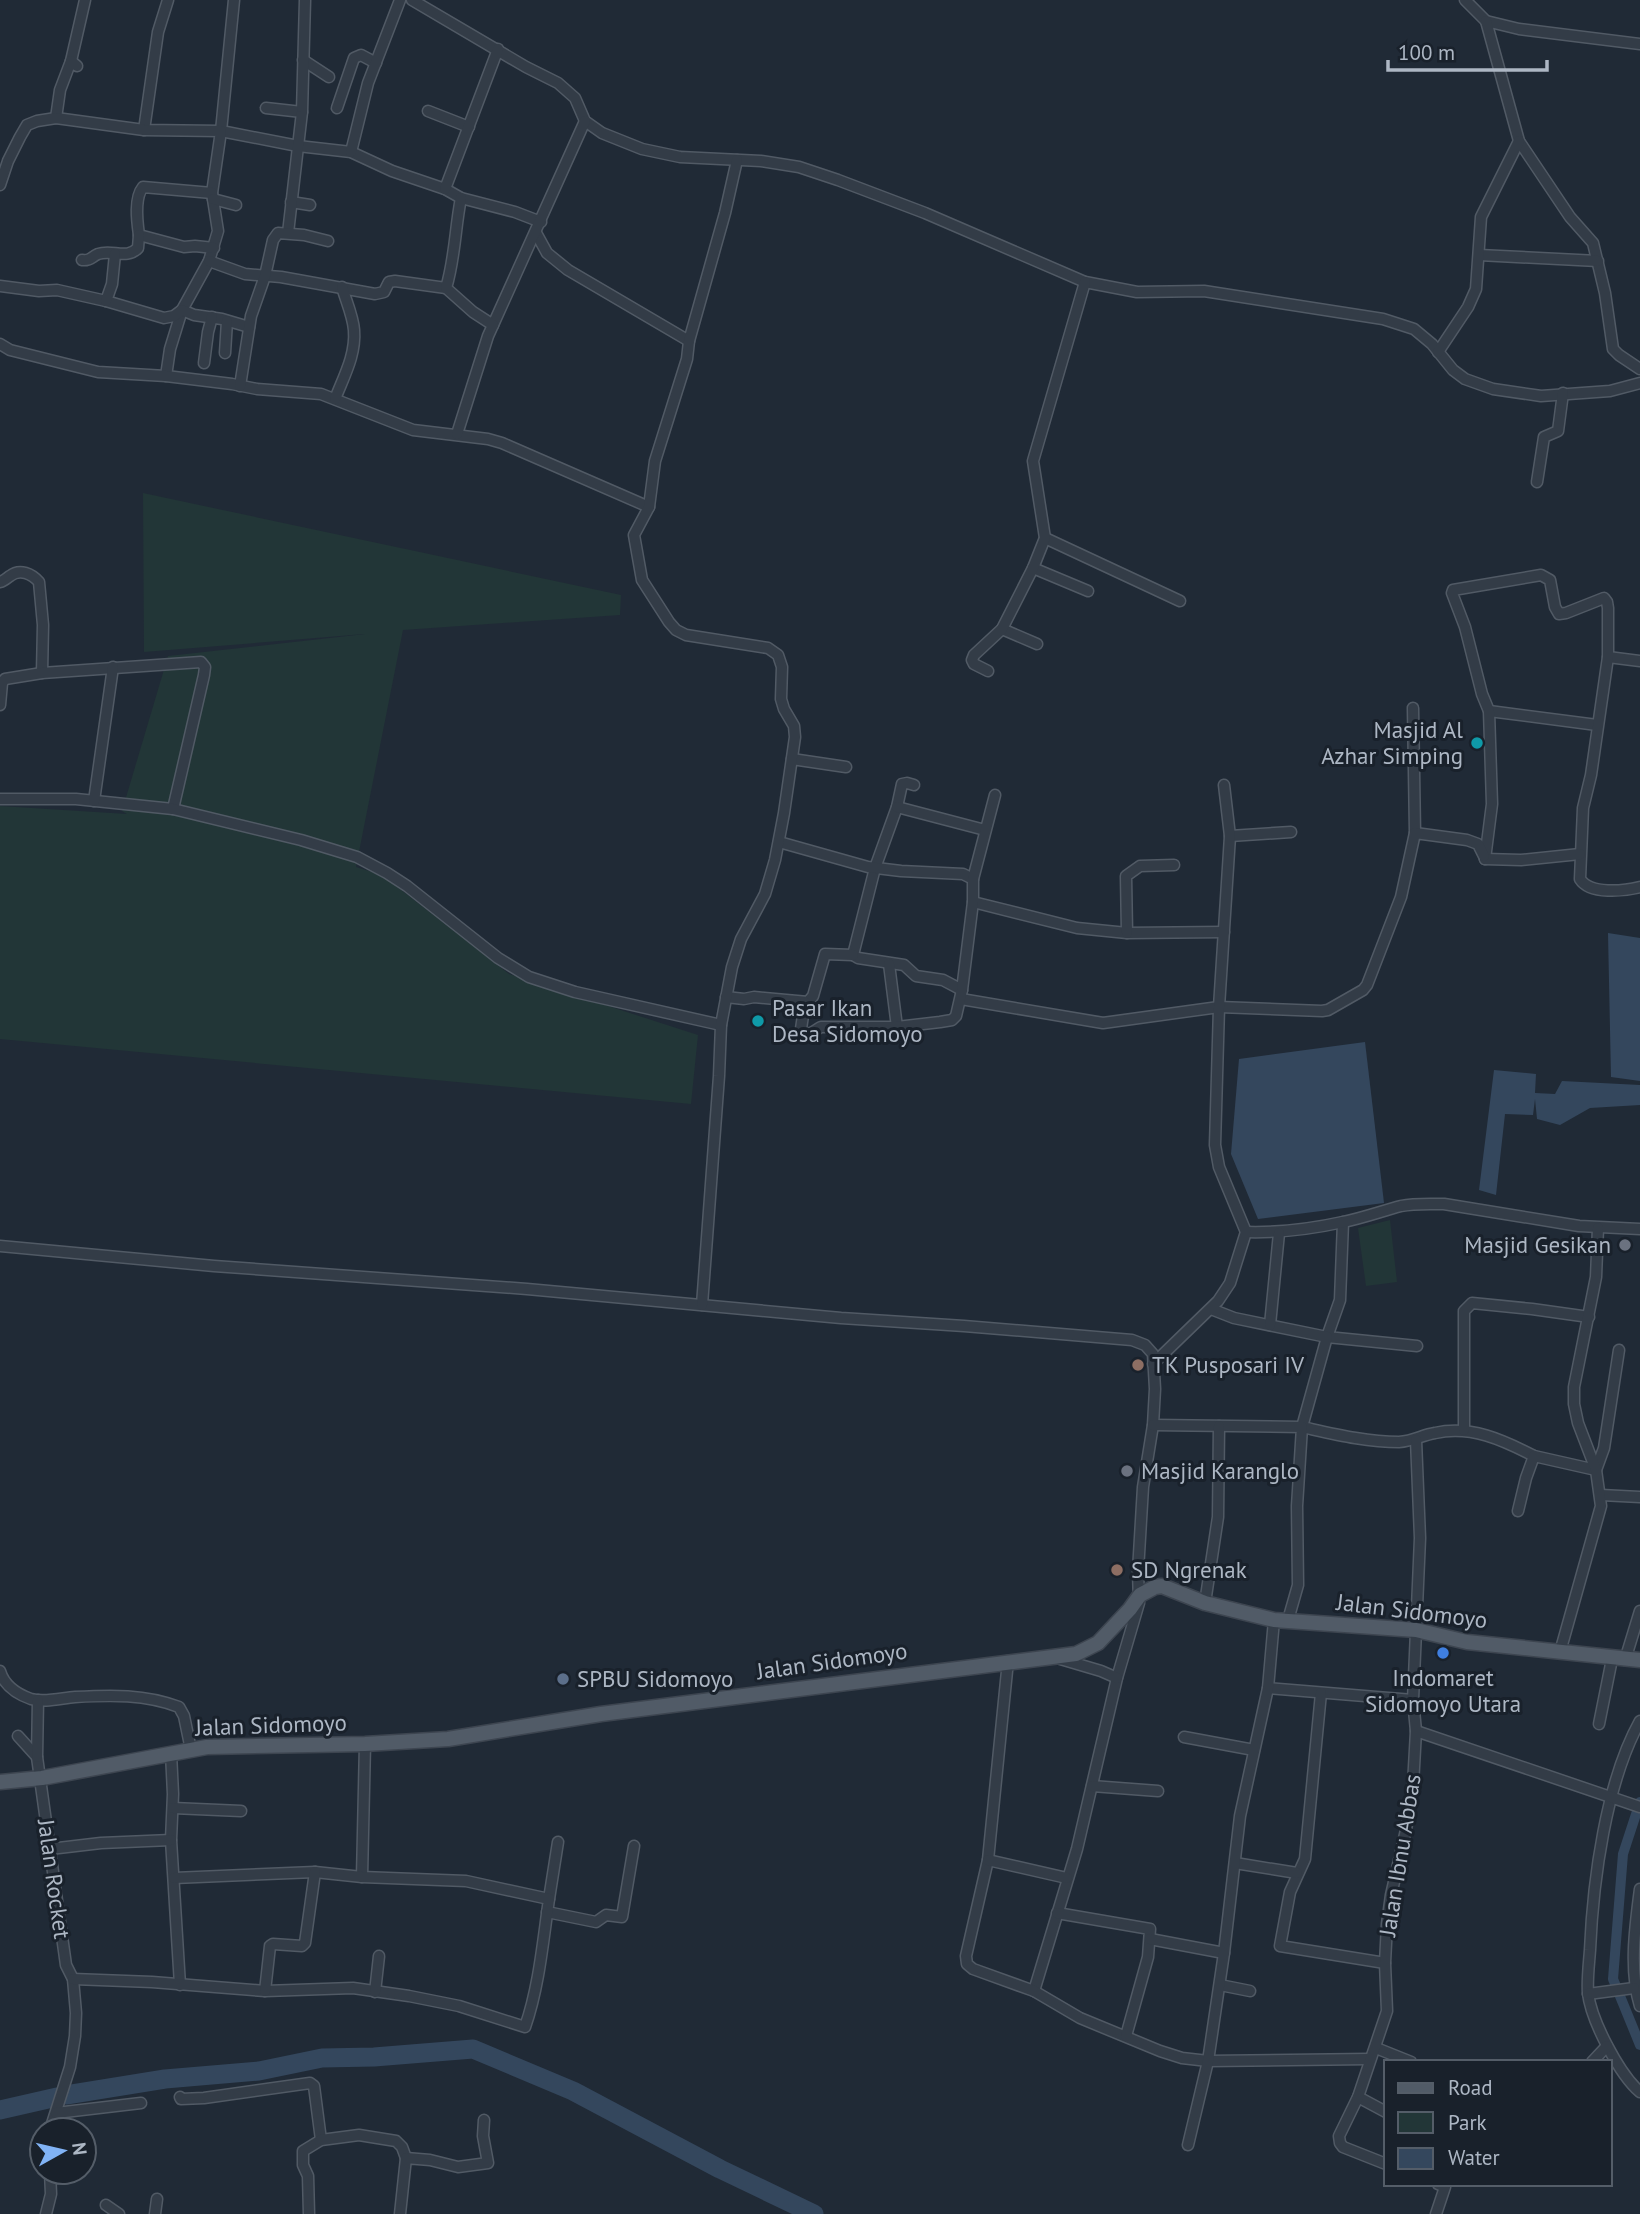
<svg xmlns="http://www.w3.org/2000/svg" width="1640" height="2214" font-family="'PT Sans',sans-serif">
	<rect width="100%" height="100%" fill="#202a36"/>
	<g fill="#223637">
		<polygon points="143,493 621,595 620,615 403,630 356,867 382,875 509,974 698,1035 691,1104 0,1039 0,806 127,814 122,811 168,656 365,634 144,652"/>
		<polygon points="1390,1220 1397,1282 1366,1286 1358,1228"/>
	</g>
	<g fill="#34475d">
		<polygon points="1608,933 1640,938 1640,1081 1611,1077"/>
		<polygon points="1365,1042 1384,1203 1258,1219 1231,1154 1239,1059"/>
		<polygon points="1494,1070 1536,1074 1535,1093 1555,1094 1562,1081 1640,1085 1640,1105 1590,1108 1560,1125 1537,1119 1535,1099 1533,1115 1505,1114 1496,1195 1479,1190"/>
	</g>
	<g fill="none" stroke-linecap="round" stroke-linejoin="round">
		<polyline stroke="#34475d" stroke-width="10" points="1640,1802 1623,1854 1613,1979 1640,2045"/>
		<g stroke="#34475d" stroke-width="19">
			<polyline points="66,2095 165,2079 259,2071 322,2058 374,2057 473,2049 573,2091 720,2169 814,2214"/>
			<polyline points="0,2110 57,2097"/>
		</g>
		<defs>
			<g id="minor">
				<polyline points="234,0 221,131 298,146 351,152 392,171 445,189 461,198 515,212 541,222"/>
				<polyline points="412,0 526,67 558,83 575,98 585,121 602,133 642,149 680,157 761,161 799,167 838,180 925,213 1085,282 1137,292 1204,291 1383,319 1414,329 1432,344 1453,370 1465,379 1493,389 1541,396 1610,391 1640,383"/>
				<polyline points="1465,0 1486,21 1519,29 1640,44"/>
				<polyline points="1486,21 1519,141 1570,217 1593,243 1605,293 1613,349 1619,355 1640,369"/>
				<polyline points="303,60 329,77"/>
				<polyline points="71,61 85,0"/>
				<polyline points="266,108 302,112"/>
				<polyline points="337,108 354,58 361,55 376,63"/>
				<polyline points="428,111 469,127"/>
				<polyline points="56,118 60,90 71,61 77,66"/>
				<polyline points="144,130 158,32 168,0"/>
				<polyline points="351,152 368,83 400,0"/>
				<polyline points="0,185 8,161 20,137 27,125 37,121 56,118 144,130 221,131 212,193 218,231 209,261 182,310 170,349 166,376"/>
				<polyline points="445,189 498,49"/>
				<path d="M 212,193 L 143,187 C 134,198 137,221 139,235 L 184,247 L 195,246 L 214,248"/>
				<polyline points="213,199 236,205"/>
				<polyline points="291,202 310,205"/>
				<polyline points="288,233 302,112 305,0"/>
				<polyline points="536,233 547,253 568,270 689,341"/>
				<polyline points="1479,255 1598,261"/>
				<path d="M 82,260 C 91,261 91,257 98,254 C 112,249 127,260 138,248 L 139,235"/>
				<polyline points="209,261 245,274 281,277 375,294 384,292 389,282 395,281 446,288"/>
				<polyline points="0,286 39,291 57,290 106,301 164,318 174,316 182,310 194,315 222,319 249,327"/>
				<polyline points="106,301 112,284 115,254"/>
				<polyline points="493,325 585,121"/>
				<polyline points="0,344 10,350 98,372 166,376 232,384 257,389 321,394 413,430 488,439 502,443 649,507"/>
				<polyline points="1438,352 1468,307 1476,289 1481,217 1519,141"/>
				<polyline points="225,353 227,321"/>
				<polyline points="204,363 208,332 212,317"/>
				<polyline points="240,386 251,316 265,276 273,240 278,233 304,235 328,241"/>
				<path d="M 335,399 C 344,376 356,355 354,330 C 353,316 346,301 342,287"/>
				<path d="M 457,434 L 488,336 L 493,325 L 473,312 L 446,288 C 455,259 455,228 461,198"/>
				<polyline points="1537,482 1544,437 1558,431 1563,393"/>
				<polyline points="1045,538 1180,601"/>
				<polyline points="1033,568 1088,591"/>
				<path d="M 0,582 C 4,581 7,578 10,576 C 20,568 32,574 39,582 L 43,625 L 42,673"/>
				<polyline points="1002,629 1037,644"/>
				<polyline points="1608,657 1640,661"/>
				<polyline points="988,671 974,664 972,660 974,655 1002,629 1033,568 1045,538 1033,461 1085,282"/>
				<polyline points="0,705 2,683 5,679 42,673 201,662 205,667 204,675 173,809"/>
				<polyline points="1413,708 1415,833"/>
				<polyline points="1489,711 1597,725"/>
				<polyline points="792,759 846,767"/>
				<polyline points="914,785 907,783 902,784 897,807 875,868 853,955 858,958 904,965 916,976 943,980 962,990"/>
				<polyline points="0,799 76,799 173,809 301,840 357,857 387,873 407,886 498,958 529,977 575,992 721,1025"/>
				<polyline points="94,801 113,667"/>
				<polyline points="897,807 985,830"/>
				<polyline points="1230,836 1291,832"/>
				<polyline points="779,842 868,867 901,871 963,874 973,879"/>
				<path d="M 1485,859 L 1492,804 L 1489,711 L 1482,694 L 1465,627 L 1452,593 L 1453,590 L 1541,575 L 1550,580 L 1555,607 L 1559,614 L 1566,613 L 1604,598 L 1607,602 L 1608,608 L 1608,657 L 1591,775 L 1583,808 L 1580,879 C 1590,895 1624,891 1640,887"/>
				<polyline points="1485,859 1521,860 1580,854"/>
				<polyline points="973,902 1077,928 1127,933 1224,932"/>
				<polyline points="1127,933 1126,876 1140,866 1174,865"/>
				<polyline points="889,964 897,1027"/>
				<polyline points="726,997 744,999 754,997 808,1002 813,996 825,954 853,955"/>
				<polyline points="961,999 1103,1023 1219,1007 1322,1011 1328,1010 1363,990 1367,985 1401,897 1415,833 1467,840 1478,844 1484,856"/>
				<path d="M 805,1002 L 801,1029 C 807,1039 815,1030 821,1027 L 897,1027 L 940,1022 L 952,1020 L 956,1016 L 962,990 L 973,902 L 973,879 L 995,795"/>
				<polyline points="1343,1222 1340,1300 1327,1337 1417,1346"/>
				<path d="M 1246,1232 C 1280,1233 1311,1229 1343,1222 C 1363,1218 1382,1211 1401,1206 C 1415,1203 1430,1204 1444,1204 L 1579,1226 L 1640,1229"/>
				<polyline points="0,1246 214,1266 527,1289 841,1318 964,1326 1132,1340 1145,1345 1153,1354 1155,1389 1153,1425 1143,1487 1138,1571 1139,1603 1117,1678 1077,1849 1034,1991"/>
				<polyline points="702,1305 719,1076 721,1025 732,967 741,939 765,894 775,860 784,813 795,737 794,726 784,709 781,699 782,667 778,655 768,648 686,635 676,630 669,622 642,580 634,535 649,507 655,461 687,359 689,341 725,213 737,160"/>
				<path d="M 1211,1309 L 1234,1318 L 1327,1337 L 1302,1427 C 1334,1434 1366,1442 1399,1442 C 1414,1441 1422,1435 1435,1433 C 1471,1425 1503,1440 1534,1456"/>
				<polyline points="1270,1325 1279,1233"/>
				<polyline points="1153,1364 1218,1301 1230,1283 1246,1232 1219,1167 1215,1145 1219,1007 1230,836 1224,785"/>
				<polyline points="1153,1425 1302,1427 1297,1506 1298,1585 1288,1620"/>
				<polyline points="1464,1430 1464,1311 1472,1303 1532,1309 1589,1317"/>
				<polyline points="1601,1495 1640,1497"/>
				<polyline points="1518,1511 1526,1478 1534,1456 1596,1470 1604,1448 1619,1350"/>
				<polyline points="1205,1603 1218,1517 1219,1426"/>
				<polyline points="1560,1652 1601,1506 1596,1470 1578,1423 1574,1404 1574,1387 1596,1277 1598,1228"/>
				<polyline points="1057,1658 1101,1671 1117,1678"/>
				<polyline points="1625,1660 1640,1611"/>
				<polyline points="1008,1661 988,1860 966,1956 967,1964 973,1969 1034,1991 1080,2018 1160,2051 1182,2058 1208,2061 1369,2059"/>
				<path d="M 0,1671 C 4,1685 17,1694 31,1699 C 44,1703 62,1698 75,1697 C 111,1695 145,1694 179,1707 L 184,1716 L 191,1750"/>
				<polyline points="1268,1688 1413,1700"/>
				<polyline points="1321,1693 1305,1859 1290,1892 1280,1946 1385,1963"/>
				<path d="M 1640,1721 C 1606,1782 1593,1880 1590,1950 C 1589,1964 1587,1979 1588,1993 C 1591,2020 1619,2074 1640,2092"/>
				<polyline points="1599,1724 1612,1659"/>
				<polyline points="1416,1731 1640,1807"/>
				<polyline points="18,1736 37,1757 66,1965 73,1979 76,2013 75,2036 70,2067 50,2130"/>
				<polyline points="1184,1737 1254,1750"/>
				<polyline points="171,1753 173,1794 171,1840 180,1985"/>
				<polyline points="37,1757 38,1700"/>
				<polyline points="1092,1786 1158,1791"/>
				<polyline points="173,1808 241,1811"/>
				<polyline points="50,1849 101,1843 171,1840"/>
				<polyline points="988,1860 1067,1878"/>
				<polyline points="1235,1863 1297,1873"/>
				<polyline points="362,1877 365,1744"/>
				<path d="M 1640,1889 C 1635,1927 1629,1970 1640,2006"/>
				<polyline points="549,1899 558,1842"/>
				<polyline points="547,1912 596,1922 606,1915 622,1917 634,1846"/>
				<polyline points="1057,1913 1150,1929 1148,1957 1126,2036"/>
				<polyline points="1150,1939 1224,1953"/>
				<path d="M 73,1979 L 152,1982 L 265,1991 L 353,1988 L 409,1996 L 459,2006 L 525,2027 C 539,1987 543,1941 549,1899 L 466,1881 L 362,1877 L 315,1872 L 174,1878"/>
				<polyline points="1220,1985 1250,1991"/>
				<polyline points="265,1991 270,1946 273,1944 302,1946 305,1943 315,1872"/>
				<polyline points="375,1992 379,1956"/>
				<polyline points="1588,1994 1634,1988"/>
				<polyline points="1376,2048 1411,2062"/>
				<polyline points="1592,2062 1607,2046"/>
				<polyline points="180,2097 181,2099 204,2098 310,2083 314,2086 321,2140"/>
				<polyline points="1358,2097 1386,2112"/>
				<polyline points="56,2113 141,2103"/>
				<polyline points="1188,2145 1208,2061 1224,1953 1240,1816 1268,1688 1274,1620"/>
				<polyline points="1386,2164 1343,2147 1340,2143 1339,2136 1358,2097 1387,2011 1385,1963 1387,1924 1391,1895 1406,1830 1413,1785 1416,1731 1413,1700 1420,1538 1416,1440"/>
				<polyline points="106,2205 119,2214"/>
				<polyline points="46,2214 51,2194 50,2172"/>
				<polyline points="155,2214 157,2199"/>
				<polyline points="309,2214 308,2176 303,2165 303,2151 321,2140 359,2135 396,2141 402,2147 406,2158"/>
				<polyline points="400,2214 406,2158 430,2160 458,2167 488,2163 483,2136 484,2120"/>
				<polyline points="1436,2214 1445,2187 1438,2184"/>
			</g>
			<polyline id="major" points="0,1782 42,1778 207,1747 365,1744 448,1739 601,1714 1076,1654 1098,1643 1130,1609 1140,1595 1155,1587 1162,1586 1205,1603 1274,1620 1416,1630 1467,1642 1640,1660"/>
		</defs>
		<use href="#minor" stroke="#515a65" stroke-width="13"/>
		<use href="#major" stroke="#3d4550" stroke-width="17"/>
		<use href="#minor" stroke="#333c47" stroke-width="10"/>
		<use href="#major" stroke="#515b67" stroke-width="14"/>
	</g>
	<g fill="#0f9aa8" stroke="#19212b" stroke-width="2.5">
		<circle cx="1477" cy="743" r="7"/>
		<circle cx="758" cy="1021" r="7"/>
	</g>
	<g fill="#6b7280" stroke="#19212b" stroke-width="2.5">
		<circle cx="1625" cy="1245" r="7"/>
		<circle cx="1127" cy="1471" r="7"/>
	</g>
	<g fill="#8d6e63" stroke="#19212b" stroke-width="2.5">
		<circle cx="1138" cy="1365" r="7"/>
		<circle cx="1117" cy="1570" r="7"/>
	</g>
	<circle fill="#3f7fe0" stroke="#19212b" stroke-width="2.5" cx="1443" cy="1653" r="7"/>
	<circle fill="#5c6f8a" stroke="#19212b" stroke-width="2.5" cx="563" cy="1679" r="7"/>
	<g text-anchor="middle" stroke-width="6" stroke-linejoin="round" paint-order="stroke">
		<g font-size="23" fill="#adb7c4" stroke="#19212b" text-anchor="start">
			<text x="1463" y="738" text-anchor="end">Masjid Al<tspan x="1463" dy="26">Azhar Simping</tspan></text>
			<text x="772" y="1016">Pasar Ikan<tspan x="772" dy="26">Desa Sidomoyo</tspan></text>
			<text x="1611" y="1253" text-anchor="end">Masjid Gesikan</text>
			<text x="1152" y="1373">TK Pusposari IV</text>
			<text x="1141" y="1479">Masjid Karanglo</text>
			<text x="1131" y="1578">SD Ngrenak</text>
			<text x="1443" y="1686" text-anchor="middle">Indomaret<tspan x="1443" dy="26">Sidomoyo Utara</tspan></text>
			<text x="577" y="1687">SPBU Sidomoyo</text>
		</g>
		<g font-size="23" fill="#adb7c4" stroke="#19212b">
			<text transform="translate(1412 1611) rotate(7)" y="8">Jalan Sidomoyo</text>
			<text transform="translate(832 1661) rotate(-8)" y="8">Jalan Sidomoyo</text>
			<text transform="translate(271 1725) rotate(-2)" y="8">Jalan Sidomoyo</text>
			<text transform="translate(1400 1855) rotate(-81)" y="8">Jalan Ibnu Abbas</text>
			<text transform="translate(54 1879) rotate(82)" y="8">Jalan Rocket</text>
		</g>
	</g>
	<rect x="1384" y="2060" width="228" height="126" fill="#19212b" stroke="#545d68" stroke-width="2"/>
	<rect x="1398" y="2083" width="35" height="10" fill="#515b67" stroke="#545d68" stroke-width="2"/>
	<text x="1448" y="2095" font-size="21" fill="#adb7c4">Road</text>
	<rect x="1398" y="2112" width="35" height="21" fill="#223637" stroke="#545d68" stroke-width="2"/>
	<text x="1448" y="2130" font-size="21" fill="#adb7c4">Park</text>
	<rect x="1398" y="2148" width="35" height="21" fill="#34475d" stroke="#545d68" stroke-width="2"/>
	<text x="1448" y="2165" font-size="21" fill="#adb7c4">Water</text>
	<g transform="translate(63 2151) rotate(82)"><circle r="33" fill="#19212b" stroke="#545d68" stroke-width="2"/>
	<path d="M0-5L12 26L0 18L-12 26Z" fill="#81b3f5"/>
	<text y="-10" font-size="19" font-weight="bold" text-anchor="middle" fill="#adb7c4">N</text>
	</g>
	<path d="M1388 60v10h159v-10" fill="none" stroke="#adb7c4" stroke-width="3.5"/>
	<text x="1398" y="60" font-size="21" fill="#adb7c4" stroke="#19212b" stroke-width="5" paint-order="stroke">100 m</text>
</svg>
